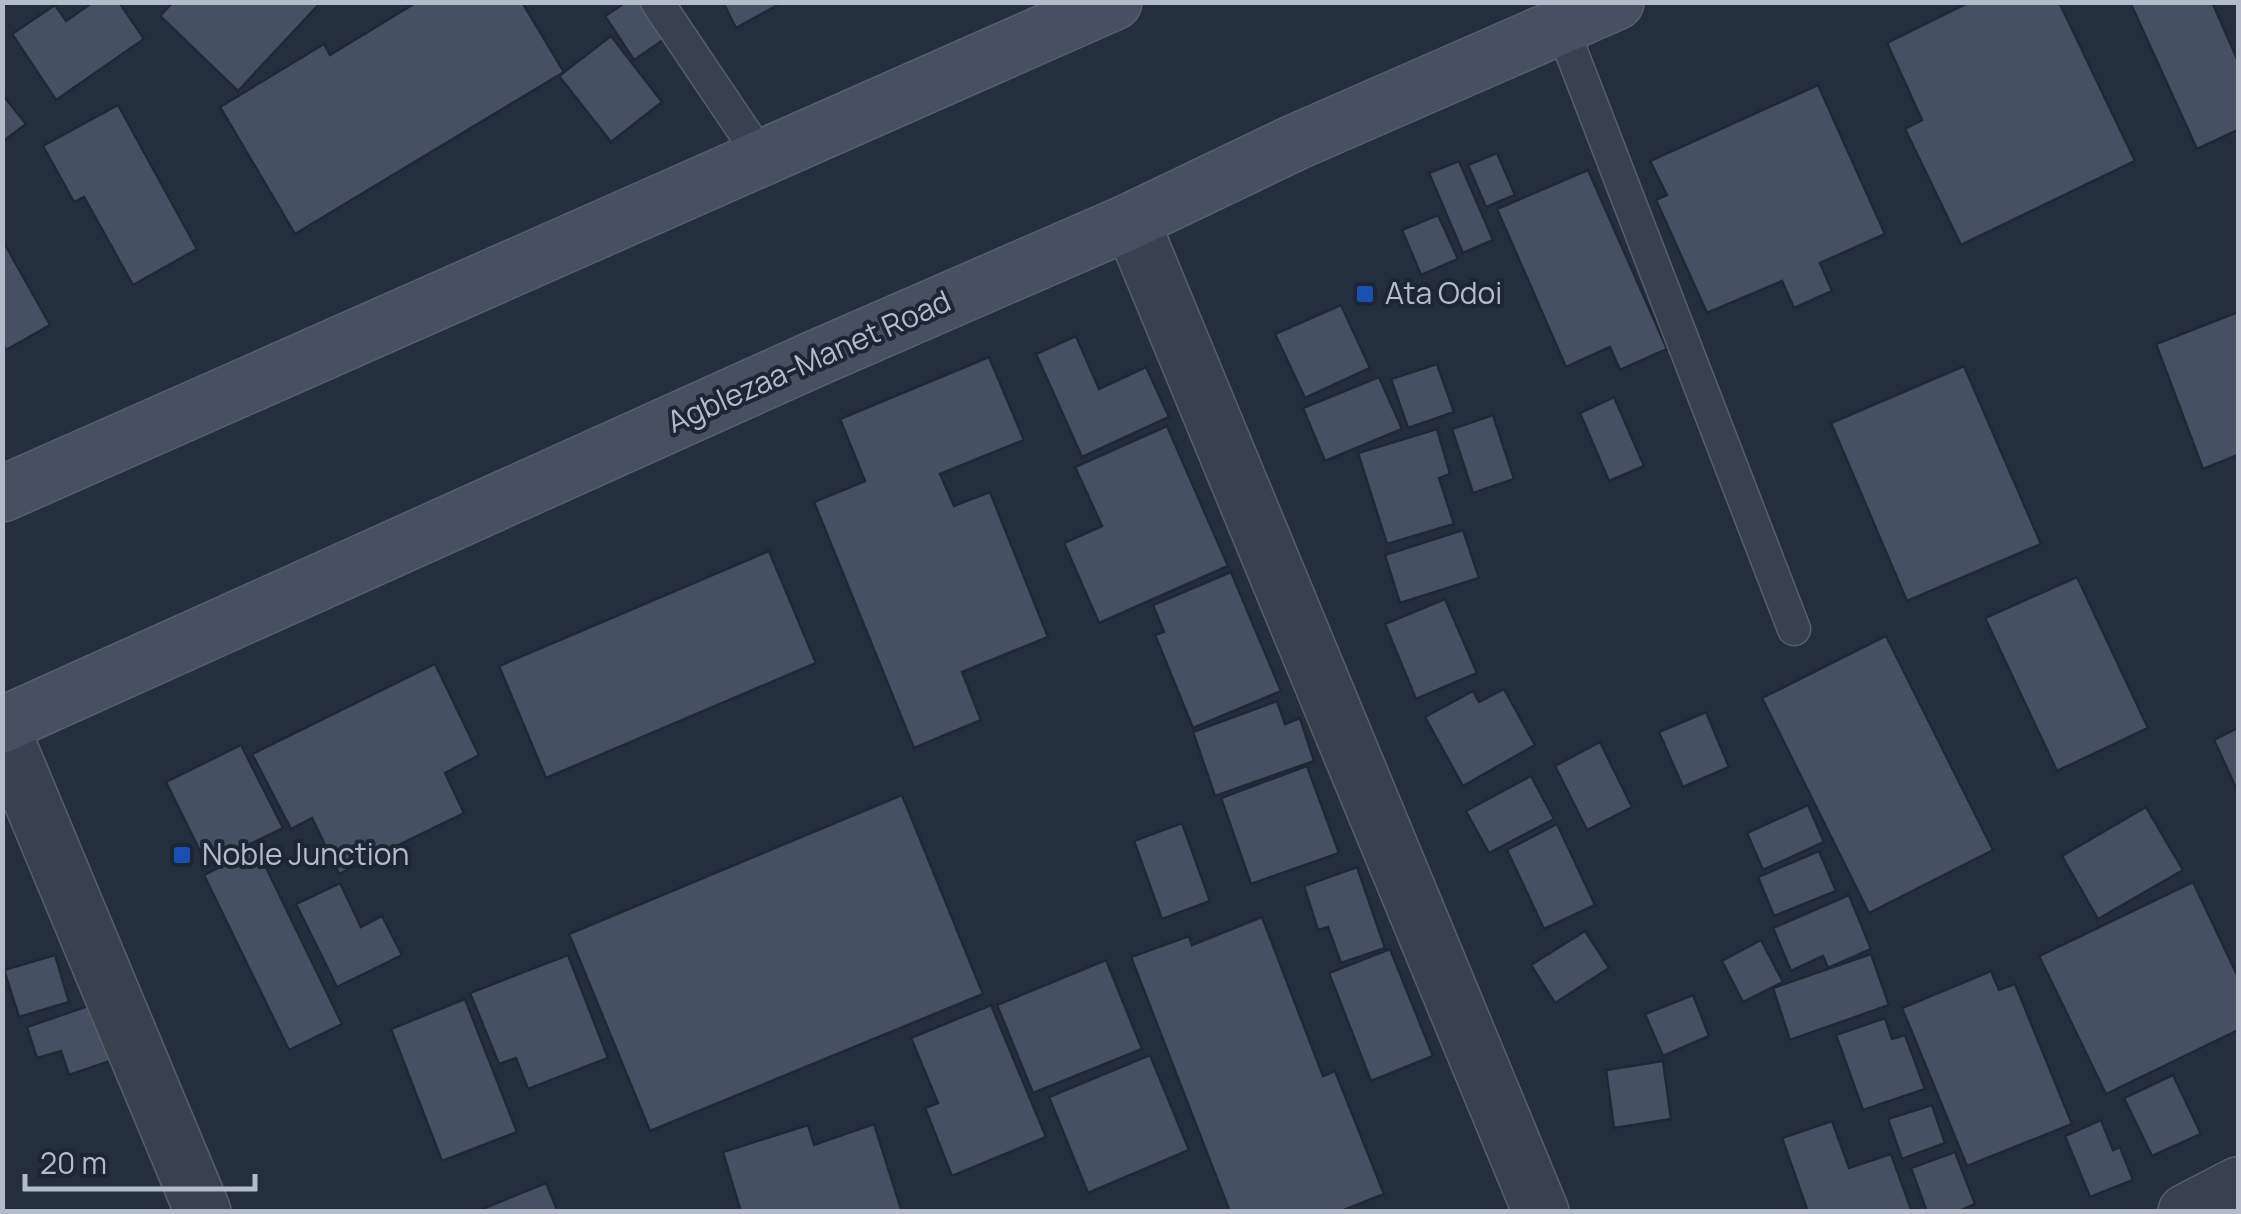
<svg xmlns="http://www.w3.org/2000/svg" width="2241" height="1214" font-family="Manrope,sans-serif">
	<rect width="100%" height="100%" fill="#242f3e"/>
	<g fill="#455162" stroke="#1f2835" stroke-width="2.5">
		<polygon points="93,2 119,2 144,39 56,100 12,34 55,5 66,21"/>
		<polygon points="173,2 321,2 238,91 160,16"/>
		<polygon points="417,2 522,2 564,72 295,234 220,107 324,44 330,55"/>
		<polygon points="626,2 642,2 666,38 634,60 605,16"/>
		<polygon points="723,2 783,2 736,28"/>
		<polygon points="1970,2 2059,2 2135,161 1961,245 1905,129 1922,120 1887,43"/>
		<polygon points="2130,2 2212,2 2238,61 2238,130 2197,149"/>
		<polygon points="611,36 662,102 611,142 559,76"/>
		<polygon points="1818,85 1885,234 1820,263 1832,291 1794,308 1782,281 1707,313 1656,200 1667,195 1650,161"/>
		<polygon points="2,94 26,124 2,142"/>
		<polygon points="118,105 197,249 133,285 84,197 74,202 43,146"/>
		<polygon points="1497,153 1515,195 1486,207 1468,165"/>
		<polygon points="1459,161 1493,240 1463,253 1429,173"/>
		<polygon points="1588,170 1667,349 1620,370 1610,347 1566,367 1497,209"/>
		<polygon points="1438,215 1458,259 1421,275 1402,230"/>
		<polygon points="2,239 50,325 6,350 2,344"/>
		<polygon points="1341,305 1370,368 1305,398 1275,334"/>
		<polygon points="2238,312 2238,455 2203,469 2156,344"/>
		<polygon points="1076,336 1099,389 1146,367 1169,417 1082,457 1036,354"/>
		<polygon points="989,357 1024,440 940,474 954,506 990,492 1048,637 962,672 981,720 914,748 814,502 865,481 840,419"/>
		<polygon points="1437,364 1454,412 1408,428 1391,379"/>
		<polygon points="1964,366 2041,544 1907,601 1831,423"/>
		<polygon points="1379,377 1402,429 1325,461 1303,408"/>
		<polygon points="1614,397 1644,466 1609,481 1580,413"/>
		<polygon points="1493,415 1514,479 1473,493 1452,429"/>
		<polygon points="1167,426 1228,566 1099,623 1064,543 1102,526 1075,467"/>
		<polygon points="1437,429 1450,474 1439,478 1454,524 1387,544 1358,453"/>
		<polygon points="1463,530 1479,578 1400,603 1385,555"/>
		<polygon points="769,551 816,663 546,778 499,666"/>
		<polygon points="1231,572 1281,691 1193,728 1155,635 1164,632 1153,605"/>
		<polygon points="2077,577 2148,728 2057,771 1985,618"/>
		<polygon points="1445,599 1477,673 1416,699 1385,624"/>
		<polygon points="1886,636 1993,850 1869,913 1762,698"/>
		<polygon points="435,664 479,755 445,773 464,813 339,874 312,818 291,829 252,754"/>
		<polygon points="1504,689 1535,745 1463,786 1425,717 1473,691 1479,702"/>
		<polygon points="1277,701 1285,724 1300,718 1314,761 1215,796 1193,732"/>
		<polygon points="1706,712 1729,767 1683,787 1659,732"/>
		<polygon points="2238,728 2238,792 2214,740"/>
		<polygon points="1600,742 1632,807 1587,830 1555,766"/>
		<polygon points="241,745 283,828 207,865 166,782"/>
		<polygon points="1307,766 1339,853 1251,884 1221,798"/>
		<polygon points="1531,776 1554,819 1489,853 1466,811"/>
		<polygon points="902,795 983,994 650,1131 569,934"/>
		<polygon points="1808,805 1824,842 1763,870 1747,833"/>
		<polygon points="2146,807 2183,870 2098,919 2062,856"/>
		<polygon points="1182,823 1210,901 1162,919 1134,841"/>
		<polygon points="1557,824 1595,905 1544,929 1507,850"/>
		<polygon points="257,849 342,1024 289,1050 204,875"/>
		<polygon points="1819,851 1836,891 1774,916 1758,877"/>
		<polygon points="1357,867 1385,948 1341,963 1328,927 1318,930 1304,886"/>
		<polygon points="2193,882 2238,977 2238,1030 2106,1094 2039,956"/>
		<polygon points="340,883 361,927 382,916 402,955 337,987 296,904"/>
		<polygon points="1849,895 1871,949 1828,968 1823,956 1791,971 1773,928"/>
		<polygon points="1262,917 1323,1076 1335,1071 1384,1194 1339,1212 1230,1212 1131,957 1189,936 1192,945"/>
		<polygon points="1585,931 1609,968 1555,1003 1531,965"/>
		<polygon points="1761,940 1783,982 1743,1002 1722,961"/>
		<polygon points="1390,949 1433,1056 1371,1081 1329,973"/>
		<polygon points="1871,954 1889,1005 1790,1040 1773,988"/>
		<polygon points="55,955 69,1002 19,1017 4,970"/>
		<polygon points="568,955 608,1058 528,1089 516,1058 499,1064 470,993"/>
		<polygon points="1106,960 1142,1049 1033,1093 997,1005"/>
		<polygon points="1991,971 1999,990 2015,984 2072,1124 1967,1166 1902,1008"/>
		<polygon points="1693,995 1709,1036 1663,1056 1645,1014"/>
		<polygon points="465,999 517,1132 442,1161 391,1029"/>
		<polygon points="91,1005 110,1061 69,1075 61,1051 37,1058 27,1027"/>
		<polygon points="991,1005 1046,1137 952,1176 925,1108 938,1103 911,1038"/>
		<polygon points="1885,1018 1892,1039 1905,1035 1925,1089 1863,1110 1836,1035"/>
		<polygon points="1150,1055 1189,1150 1088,1193 1049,1097"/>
		<polygon points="1663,1061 1671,1119 1614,1128 1606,1070"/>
		<polygon points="2173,1075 2201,1134 2152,1156 2124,1098"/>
		<polygon points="1932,1105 1945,1143 1902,1159 1888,1119"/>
		<polygon points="2101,1120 2113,1150 2120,1147 2133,1180 2090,1197 2065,1136"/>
		<polygon points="1832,1121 1849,1168 1891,1154 1912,1212 1808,1212 1782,1138"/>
		<polygon points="874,1124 902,1212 741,1212 723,1152 808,1125 814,1145"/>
		<polygon points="1955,1152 1975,1204 1957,1212 1927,1212 1911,1168"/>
		<polygon points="546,1183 558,1212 475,1212"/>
	</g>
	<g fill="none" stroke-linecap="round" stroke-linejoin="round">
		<defs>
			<g id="lane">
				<polyline points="657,2 762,158"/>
				<polyline points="1561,25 1794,629"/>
			</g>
			<g id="street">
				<polyline points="1131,221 1541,1212"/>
				<polyline points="2,730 203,1212"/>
				<polyline points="2186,1212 2238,1185"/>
			</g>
			<g id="secondary">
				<polyline points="2,494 1114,2"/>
				<polyline points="2,725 812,360 1131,221 1296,142 1616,2"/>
			</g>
		</defs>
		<use href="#lane" stroke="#565f6c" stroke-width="35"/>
		<use href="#street" stroke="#565f6c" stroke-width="58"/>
		<use href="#secondary" stroke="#565f6c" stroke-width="58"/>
		<use href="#lane" stroke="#38414e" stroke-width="32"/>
		<use href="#street" stroke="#38414e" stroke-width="55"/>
		<use href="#secondary" stroke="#465061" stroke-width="55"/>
	</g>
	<g fill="#1a4fb4" stroke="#1d2633" stroke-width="4">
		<rect x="1355" y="284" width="20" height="20" rx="5"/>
		<rect x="172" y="845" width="20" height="20" rx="5"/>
	</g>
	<g text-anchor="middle" stroke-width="8" stroke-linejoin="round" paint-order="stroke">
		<g font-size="30" fill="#b4bcc9" stroke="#1d2633" text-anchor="start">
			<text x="1385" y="304">Ata Odoi</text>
			<text x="202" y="865">Noble Junction</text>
		</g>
		<g font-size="30" fill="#b4bcc9" stroke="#1d2633">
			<text transform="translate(809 362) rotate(-24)" y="10">Agblezaa-Manet Road</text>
		</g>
	</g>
	<rect width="2241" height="1214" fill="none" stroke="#b4bcc9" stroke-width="10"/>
	<path d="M25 1174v15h230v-15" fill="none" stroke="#b4bcc9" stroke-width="5"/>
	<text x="40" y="1174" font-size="30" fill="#b4bcc9" stroke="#1d2633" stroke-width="8" paint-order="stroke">20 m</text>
</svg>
